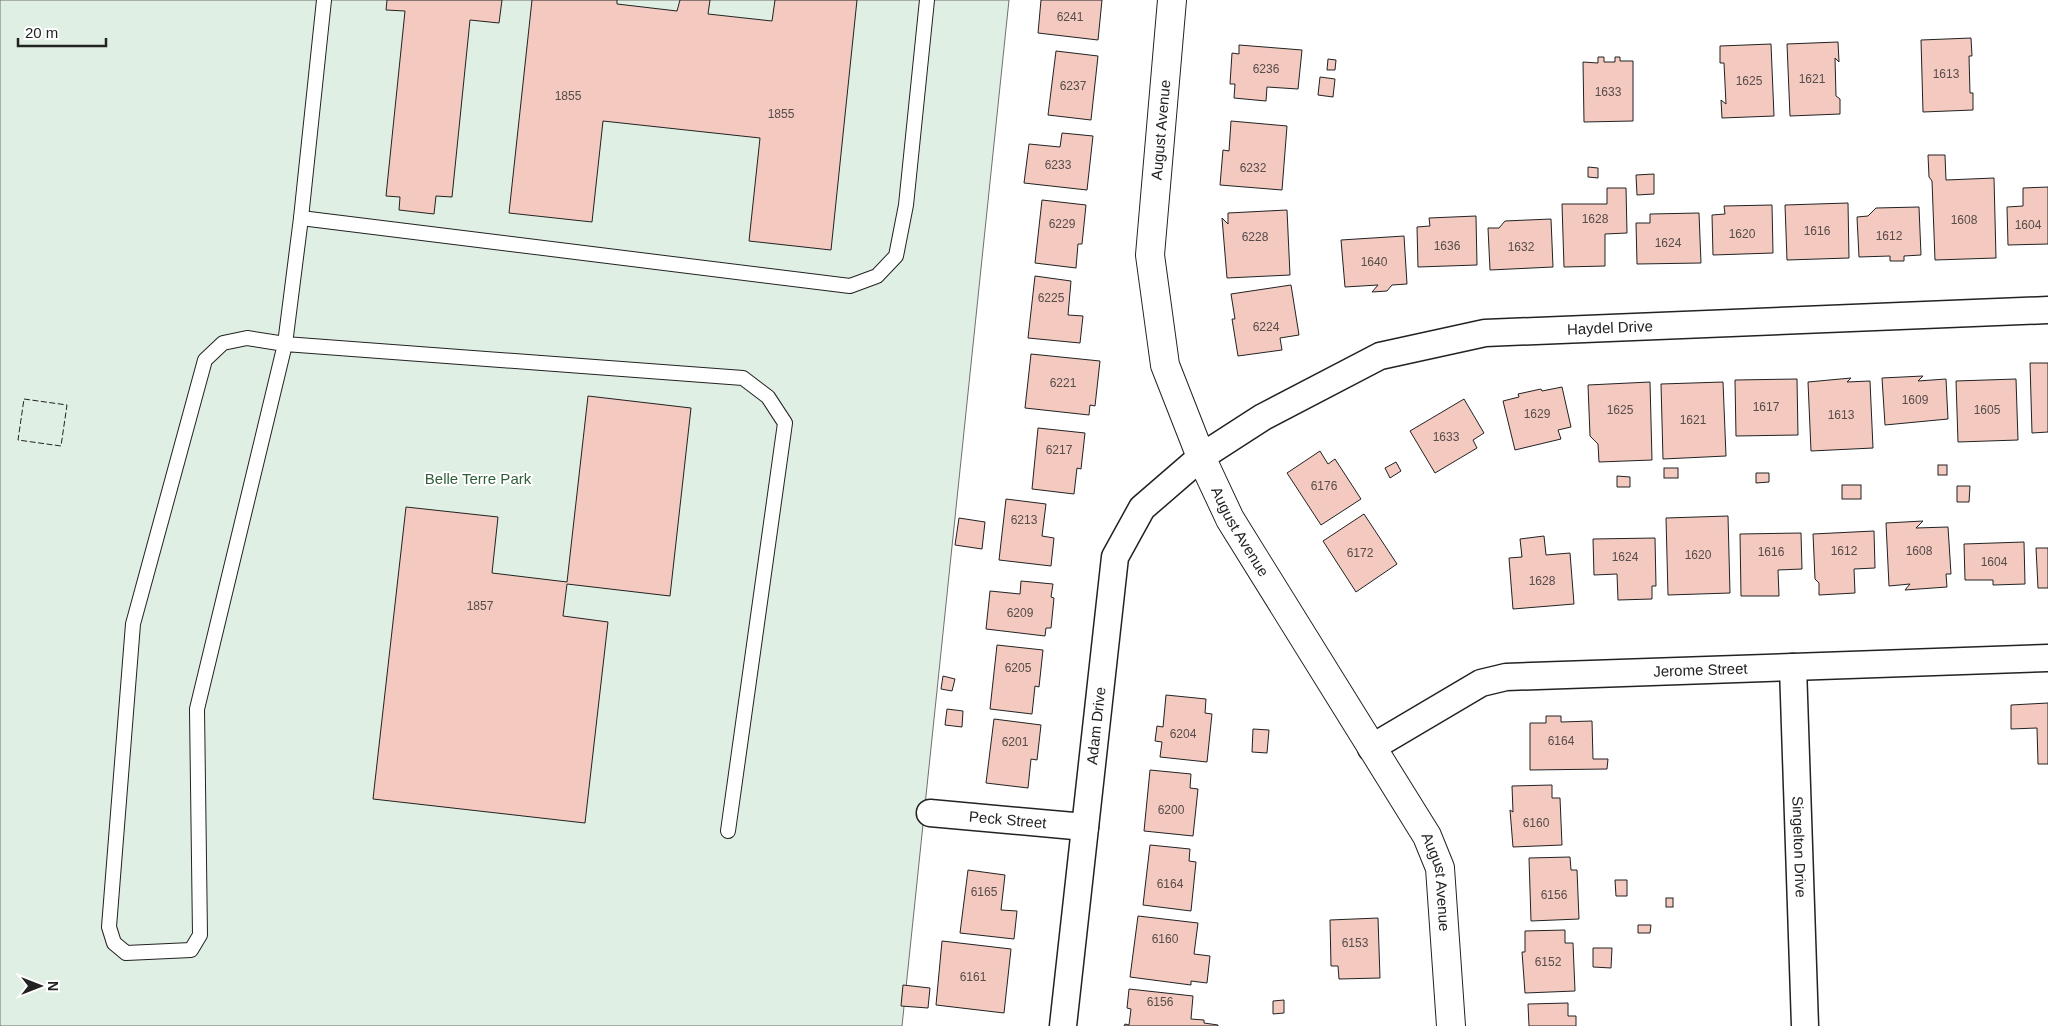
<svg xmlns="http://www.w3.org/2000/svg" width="2048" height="1026" font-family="Helvetica,sans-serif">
	<rect width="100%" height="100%" fill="#fff"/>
	<polygon fill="#e0efe3" stroke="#6f6f6f" points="0,0 1009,0 902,1026 0,1026"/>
	<g fill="#f3c9c0" stroke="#222">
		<polygon points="387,0 502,0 499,23 470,20 452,197 436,196 434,214 399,210 400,197 386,196 405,11 386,10"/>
		<polygon points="532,0 617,0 617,4 677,11 680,0 710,0 708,14 772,21 775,0 857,0 831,250 749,241 760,138 603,121 592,222 509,213"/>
		<polygon points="1041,0 1102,0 1098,40 1038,33"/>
		<polygon points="1971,38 1972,56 1969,56 1970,93 1973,93 1973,110 1923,112 1921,40"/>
		<polygon points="1838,42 1839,62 1835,58 1836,96 1840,99 1840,114 1790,116 1787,44"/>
		<polygon points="1771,44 1774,116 1722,118 1721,100 1726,104 1724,63 1720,63 1720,46"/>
		<polygon points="1239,45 1302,50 1298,89 1267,87 1266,101 1234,98 1235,84 1230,84 1232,53 1239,54"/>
		<polygon points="1056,51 1098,56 1091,120 1048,115"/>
		<polygon points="1598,57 1604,57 1604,62 1615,62 1615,57 1620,57 1620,61 1633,61 1633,121 1584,122 1583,62 1598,63"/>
		<polygon points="1328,59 1336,60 1335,70 1327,70"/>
		<polygon points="1320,77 1335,79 1333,97 1318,95"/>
		<polygon points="1231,121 1287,126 1282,190 1220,185 1223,150 1229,151"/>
		<polygon points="1062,133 1093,136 1087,190 1024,183 1029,144 1060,147"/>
		<polygon points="1928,155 1945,155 1946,180 1994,178 1996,258 1935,260 1932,181 1929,177"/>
		<polygon points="1588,167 1598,168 1598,178 1588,177"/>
		<polygon points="1654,174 1654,194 1637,195 1636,175"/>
		<polygon points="2048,187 2048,244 2008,245 2007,207 2023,206 2023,188"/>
		<polygon points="1607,188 1626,188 1627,233 1605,234 1605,266 1564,267 1562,204 1607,204"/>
		<polygon points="1042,200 1086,205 1082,244 1078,244 1076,268 1035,263"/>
		<polygon points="1848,203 1849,258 1787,260 1785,205"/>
		<polygon points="1772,205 1773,253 1713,255 1712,215 1725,214 1724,206"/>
		<polygon points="1919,207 1921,255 1904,256 1904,261 1890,261 1890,256 1859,257 1857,217 1868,216 1876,208"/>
		<polygon points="1287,210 1290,275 1227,278 1222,218 1228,224 1228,213"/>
		<polygon points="1699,213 1701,263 1637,264 1636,223 1650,223 1650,214"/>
		<polygon points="1476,216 1477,265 1418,267 1417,227 1430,226 1429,218"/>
		<polygon points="1551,219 1553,267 1490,270 1488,228 1499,228 1505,221"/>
		<polygon points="1404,236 1407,284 1392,285 1387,291 1372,292 1378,285 1345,287 1341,240"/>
		<polygon points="1035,276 1071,281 1068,315 1083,316 1080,343 1028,338"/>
		<polygon points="1291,285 1299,335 1280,338 1282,350 1238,356 1232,319 1235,319 1231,294"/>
		<polygon points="1031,354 1100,361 1095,406 1090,405 1089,415 1025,408"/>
		<polygon points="2030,363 2048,363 2048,432 2032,433"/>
		<polygon points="1923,376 1918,381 1946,379 1948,419 1885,425 1882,378"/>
		<polygon points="1851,378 1847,382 1870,381 1873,448 1811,451 1808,382"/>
		<polygon points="1797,379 1798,435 1736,436 1735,380"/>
		<polygon points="2016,379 2018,440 1958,442 1956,381"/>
		<polygon points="1650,382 1652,460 1599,462 1598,444 1590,436 1588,385"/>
		<polygon points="1723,382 1726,456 1663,459 1661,384"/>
		<polygon points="1562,387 1571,427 1558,430 1561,439 1515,450 1503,401 1519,397 1518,394 1541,389 1542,391"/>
		<polygon points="588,396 691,408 670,596 567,584 563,616 608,622 585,823 373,799 406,507 498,517 492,573 567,582"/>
		<polygon points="1464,399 1484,433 1473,440 1477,448 1435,473 1410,431"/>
		<polygon points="1038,428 1085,433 1081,469 1077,468 1074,494 1032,489"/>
		<polygon points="1320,451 1328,464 1335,459 1361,499 1321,525 1287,473"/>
		<polygon points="1396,462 1401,471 1390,478 1385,468"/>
		<rect x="1938" y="465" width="9" height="10"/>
		<rect x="1664" y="468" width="14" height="10"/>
		<polygon points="1756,473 1769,473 1769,482 1756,483"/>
		<polygon points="1617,476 1630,477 1630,487 1617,487"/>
		<rect x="1842" y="485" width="19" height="14"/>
		<polygon points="1957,486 1970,486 1969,502 1957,502"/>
		<polygon points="1006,499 1046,504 1042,536 1054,538 1051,566 999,560"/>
		<polygon points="1364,514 1397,564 1356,592 1323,541"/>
		<polygon points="1728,516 1730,593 1668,595 1666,518"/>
		<polygon points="959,518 985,522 982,549 955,545"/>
		<polygon points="1923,521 1916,528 1948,527 1951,574 1946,574 1947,587 1905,590 1910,584 1889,586 1886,523"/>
		<polygon points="1874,531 1875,568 1854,569 1855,593 1819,595 1819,583 1815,579 1813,534"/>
		<polygon points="1801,533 1802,569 1778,570 1779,596 1741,596 1740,534"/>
		<polygon points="1544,536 1546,555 1570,553 1574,604 1513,609 1509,558 1522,557 1520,539"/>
		<polygon points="1655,538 1656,586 1652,586 1652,599 1618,600 1617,574 1594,575 1593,539"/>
		<polygon points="2024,542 2025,584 1993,585 1993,580 1965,580 1964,544"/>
		<polygon points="2036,548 2048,548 2048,588 2038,588"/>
		<polygon points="1021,581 1053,584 1051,597 1054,598 1051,628 1046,628 1045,636 986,629 990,591 1020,594"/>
		<polygon points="997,645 1043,650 1039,687 1035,686 1032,714 990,709"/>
		<polygon points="943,676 955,679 952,691 941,689"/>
		<polygon points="1166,695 1206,699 1205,713 1212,714 1207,762 1160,757 1162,742 1155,741 1157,726 1163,727"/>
		<polygon points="2048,703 2048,764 2038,764 2037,728 2011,729 2011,705"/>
		<polygon points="947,709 963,711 962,727 945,725"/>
		<polygon points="1546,716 1561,716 1561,722 1592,721 1593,759 1608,759 1607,769 1530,770 1530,723 1546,723"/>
		<polygon points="994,719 1041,725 1037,760 1031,759 1028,788 986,783"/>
		<polygon points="1253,729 1269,730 1267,753 1252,752"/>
		<polygon points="1150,770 1191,774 1190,788 1198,789 1193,836 1144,831"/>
		<polygon points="1552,785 1552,798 1560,798 1562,845 1513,847 1510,810 1513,812 1512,786"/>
		<polygon points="1150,845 1190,849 1189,861 1196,862 1191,911 1143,905"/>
		<polygon points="1570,857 1571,870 1577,870 1579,919 1531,921 1529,858"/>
		<polygon points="968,870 1005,875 1001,910 1017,911 1014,939 960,933"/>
		<polygon points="1615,880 1627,880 1627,896 1616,896"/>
		<rect x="1666" y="898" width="7" height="9"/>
		<polygon points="1138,916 1198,923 1194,954 1210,956 1207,983 1191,981 1191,985 1130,977"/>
		<polygon points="1378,918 1380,978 1339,979 1338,966 1331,966 1330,920"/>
		<polygon points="1638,925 1651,925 1650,933 1638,933"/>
		<polygon points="1565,930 1565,943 1573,943 1575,991 1525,993 1522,952 1525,952 1525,931"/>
		<polygon points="942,941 1011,949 1004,1013 936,1005"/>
		<polygon points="1593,948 1612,948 1611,968 1593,967"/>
		<polygon points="903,985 930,988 928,1008 901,1006"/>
		<polygon points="1129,989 1193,996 1191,1019 1204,1020 1204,1023 1218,1025 1218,1026 1124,1026 1125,1024 1129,1025 1131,1009 1127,1008"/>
		<polygon points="1284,1000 1284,1013 1273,1014 1273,1001"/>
		<polygon points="1568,1003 1568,1016 1576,1016 1576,1026 1529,1026 1528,1004"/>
	</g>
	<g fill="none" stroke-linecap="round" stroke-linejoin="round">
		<defs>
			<g id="service">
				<polyline points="324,0 301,218 285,344 197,709 200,935 191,950 126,953 114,943 109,927 133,624 205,360 223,343 247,338 285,344 743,378 768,397 785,423 728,831"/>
				<polyline points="301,218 850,286 877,276 896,256 906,205 927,0"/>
			</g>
			<g id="minor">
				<path id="s1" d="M 1793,667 L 1805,1026"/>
				<path id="s2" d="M 1371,748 L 1481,683 L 1506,677 L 2048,658"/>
				<path id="s3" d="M 930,813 L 1085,827"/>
				<path id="s4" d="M 1063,1026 L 1115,557 L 1142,508 L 1201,457 L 1263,417 L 1380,356 L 1485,333 L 2048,310"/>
			</g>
			<g id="tertiary">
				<path id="s5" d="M 1172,0 L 1150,255 L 1165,365 L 1201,457 L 1230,519 L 1427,836 L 1440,868 L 1451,1026"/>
			</g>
		</defs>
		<use href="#service" stroke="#222" stroke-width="16"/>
		<use href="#minor" stroke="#222" stroke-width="29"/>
		<use href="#tertiary" stroke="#222" stroke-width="30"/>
		<use href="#service" stroke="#fff" stroke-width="14"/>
		<use href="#minor" stroke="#fff" stroke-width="26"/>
		<use href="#tertiary" stroke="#fff" stroke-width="28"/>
		<polygon stroke="#222" stroke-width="1" stroke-dasharray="6 2.5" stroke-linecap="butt" points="24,399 67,405 61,446 18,440"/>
	</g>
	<g text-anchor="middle" stroke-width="4" stroke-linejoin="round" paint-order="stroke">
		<g font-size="12" fill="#564c4a">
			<text x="1070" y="21">6241</text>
			<text x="1266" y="73">6236</text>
			<text x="1946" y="78">1613</text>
			<text x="1812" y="83">1621</text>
			<text x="1749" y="85">1625</text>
			<text x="1073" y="90">6237</text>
			<text x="1608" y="96">1633</text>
			<text x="568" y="100">1855</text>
			<text x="781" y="118">1855</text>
			<text x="1058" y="169">6233</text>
			<text x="1253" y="172">6232</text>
			<text x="1595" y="223">1628</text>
			<text x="1964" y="224">1608</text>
			<text x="1062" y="228">6229</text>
			<text x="2028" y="229">1604</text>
			<text x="1817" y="235">1616</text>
			<text x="1742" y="238">1620</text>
			<text x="1889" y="240">1612</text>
			<text x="1255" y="241">6228</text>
			<text x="1668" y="247">1624</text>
			<text x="1447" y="250">1636</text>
			<text x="1521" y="251">1632</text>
			<text x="1374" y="266">1640</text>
			<text x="1051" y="302">6225</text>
			<text x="1266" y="331">6224</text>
			<text x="1063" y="387">6221</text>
			<text x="1915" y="404">1609</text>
			<text x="1766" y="411">1617</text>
			<text x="1620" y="414">1625</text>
			<text x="1987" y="414">1605</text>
			<text x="1537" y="418">1629</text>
			<text x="1841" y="419">1613</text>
			<text x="1693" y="424">1621</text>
			<text x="1446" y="441">1633</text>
			<text x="1059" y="454">6217</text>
			<text x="1324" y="490">6176</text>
			<text x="1024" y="524">6213</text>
			<text x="1844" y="555">1612</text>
			<text x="1919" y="555">1608</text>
			<text x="1771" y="556">1616</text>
			<text x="1360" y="557">6172</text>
			<text x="1698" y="559">1620</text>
			<text x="1625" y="561">1624</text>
			<text x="1994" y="566">1604</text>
			<text x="1542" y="585">1628</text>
			<text x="480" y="610">1857</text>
			<text x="1020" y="617">6209</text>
			<text x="1018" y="672">6205</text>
			<text x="1183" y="738">6204</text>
			<text x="1561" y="745">6164</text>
			<text x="1015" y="746">6201</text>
			<text x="1171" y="814">6200</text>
			<text x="1536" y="827">6160</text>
			<text x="1170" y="888">6164</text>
			<text x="984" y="896">6165</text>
			<text x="1554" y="899">6156</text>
			<text x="1165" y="943">6160</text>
			<text x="1355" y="947">6153</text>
			<text x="1548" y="966">6152</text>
			<text x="973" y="981">6161</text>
			<text x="1160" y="1006">6156</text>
		</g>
		<g font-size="15" fill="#222" stroke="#fff">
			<text transform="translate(1161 130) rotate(-85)" y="5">August Avenue</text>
			<text dy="5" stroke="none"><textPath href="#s4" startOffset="1044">Haydel Drive</textPath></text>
			<text dy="5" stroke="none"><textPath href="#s5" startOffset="550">August Avenue</textPath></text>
			<text dy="5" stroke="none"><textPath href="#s2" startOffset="348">Jerome Street</textPath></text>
			<text dy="5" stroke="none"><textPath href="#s4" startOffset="302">Adam Drive</textPath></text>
			<text dy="5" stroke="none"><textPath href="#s3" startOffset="78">Peck Street</textPath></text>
			<text dy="5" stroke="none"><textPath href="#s1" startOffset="180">Singelton Drive</textPath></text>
			<text dy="5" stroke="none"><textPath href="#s5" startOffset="955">August Avenue</textPath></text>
		</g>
		<g font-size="15" fill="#2f5e38" stroke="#fff">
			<text x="478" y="484">Belle Terre Park</text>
		</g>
	</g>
	<g transform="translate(40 986) rotate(90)" stroke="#ffffff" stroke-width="4" paint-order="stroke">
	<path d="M0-4L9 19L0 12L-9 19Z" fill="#222222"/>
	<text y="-8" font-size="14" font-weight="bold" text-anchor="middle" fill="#222222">N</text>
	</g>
	<path d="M18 38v8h88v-8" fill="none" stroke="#222222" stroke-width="2.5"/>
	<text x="25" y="38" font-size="15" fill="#222222" stroke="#ffffff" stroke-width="4" paint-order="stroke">20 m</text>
</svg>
